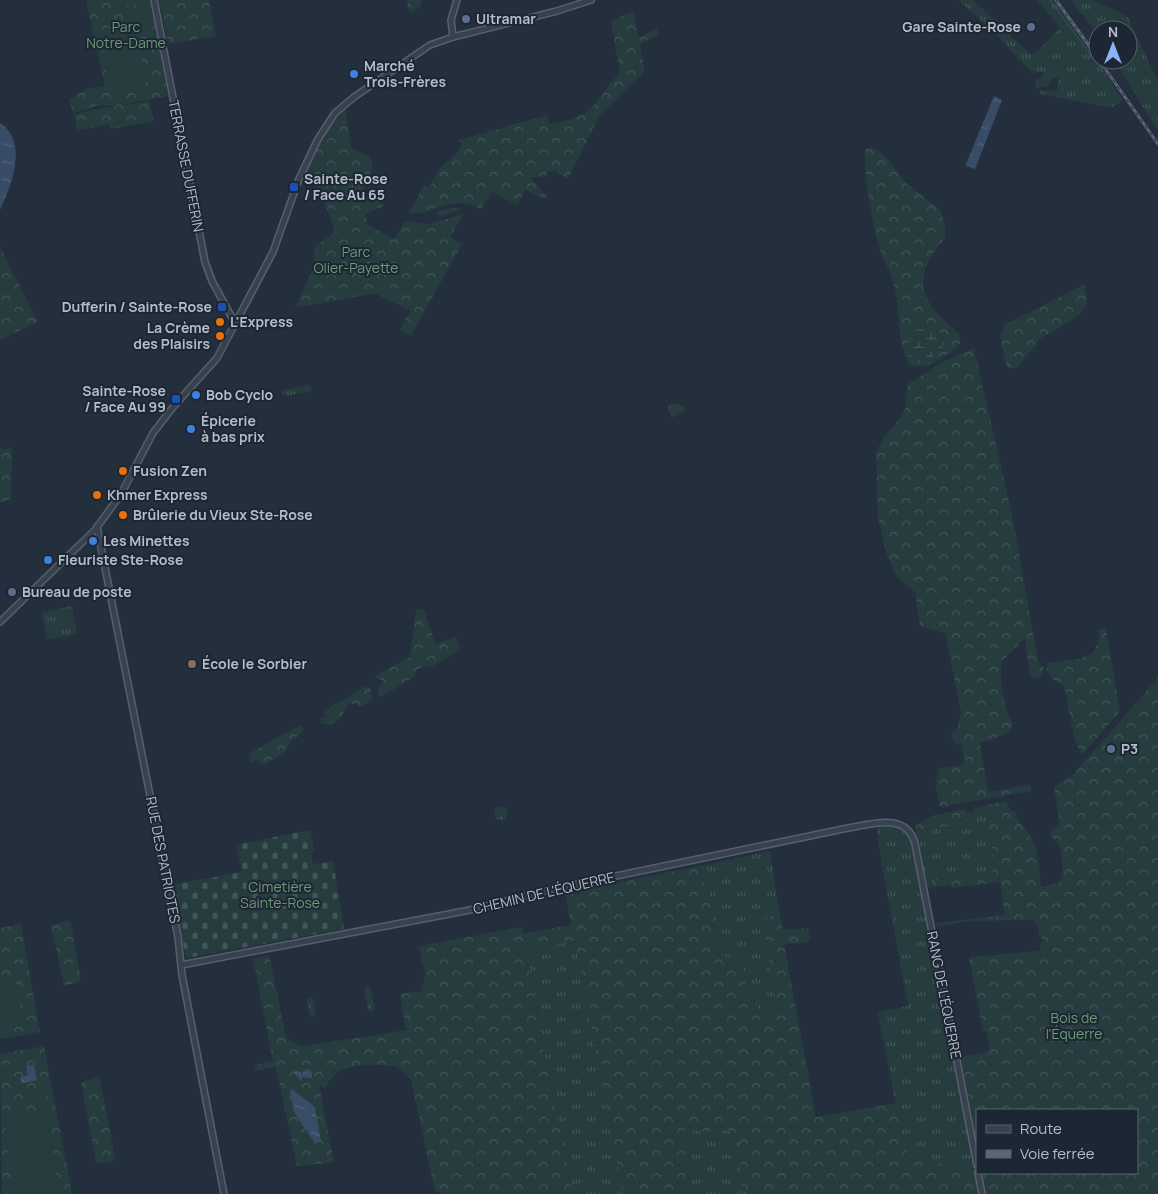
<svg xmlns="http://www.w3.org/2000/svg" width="1158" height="1194" font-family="Manrope,sans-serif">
	<defs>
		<pattern id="grass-tufts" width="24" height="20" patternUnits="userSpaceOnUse" patternTransform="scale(1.25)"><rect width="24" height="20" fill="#263c3f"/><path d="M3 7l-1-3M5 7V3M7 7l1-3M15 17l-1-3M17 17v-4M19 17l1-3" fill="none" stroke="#435659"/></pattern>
		<pattern id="forest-crowns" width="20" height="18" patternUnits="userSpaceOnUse" patternTransform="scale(1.25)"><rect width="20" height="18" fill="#263c3f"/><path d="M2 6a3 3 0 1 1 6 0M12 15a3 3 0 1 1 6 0" fill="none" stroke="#435659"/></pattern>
		<pattern id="wetland-marsh" width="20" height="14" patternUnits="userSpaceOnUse" patternTransform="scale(1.25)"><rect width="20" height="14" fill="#263c3f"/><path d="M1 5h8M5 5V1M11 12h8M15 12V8" fill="none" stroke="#435659"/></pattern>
		<pattern id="cemetery-stones" width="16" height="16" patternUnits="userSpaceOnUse" patternTransform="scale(1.25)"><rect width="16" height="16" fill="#263c3f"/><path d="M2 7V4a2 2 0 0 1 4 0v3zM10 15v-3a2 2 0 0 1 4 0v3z" fill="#435659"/></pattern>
		<pattern id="water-ripples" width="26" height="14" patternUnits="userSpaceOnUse" patternTransform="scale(1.25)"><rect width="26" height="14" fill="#394c67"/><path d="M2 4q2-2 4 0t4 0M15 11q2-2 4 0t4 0" fill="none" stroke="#53647b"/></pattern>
	</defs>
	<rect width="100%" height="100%" fill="#242f3e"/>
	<g fill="url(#grass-tufts)">
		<polygon points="958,0 973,0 1030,54 1035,54 1059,29 1065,33 1037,0 1053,0 1088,47 1123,100 1111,108 1041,94 1038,90 1057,91 1059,77 1052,79 1048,86 1036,88 1035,81 1042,77 1043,72 1032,73 994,32"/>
		<polygon points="1071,0 1093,0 1127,16 1158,81 1158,131 1114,60 1128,60 1128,30 1098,30 1098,35"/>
		<polygon points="452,208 462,209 439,217 437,211"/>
		<polygon points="309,385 312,387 311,391 285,396 281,393 283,390"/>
		<polygon points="675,403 684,407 686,410 672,418 668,410 670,405"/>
		<polygon points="72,606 77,634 47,640 42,613"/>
		<circle cx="501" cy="813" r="7"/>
		<path d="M 975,809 L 980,813 L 987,814 L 994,863 L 991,876 C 972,886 945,872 927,885 L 928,888 L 925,889 L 915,832 L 939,827 L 955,828 L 968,812 L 972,813 Z"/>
		<path d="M 891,825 L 907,834 L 912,844 L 976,1174 C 965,1175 913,1159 905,1150 L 878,1014 L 882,1011 L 908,1006 L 878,843 L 877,826 Z"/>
		<polygon points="770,851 780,916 766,916 777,1011 774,1016 763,1016 745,988 746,977 718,955 715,950 710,896 703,881 700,866"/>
		<polygon points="575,941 623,1194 573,1194 542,1042 527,949"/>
		<polygon points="369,985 375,1009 371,1013 368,1011 364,989"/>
		<polygon points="311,997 313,998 316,1013 312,1017 310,1015 307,1000"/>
		<polygon points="684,1131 730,1131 739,1139 742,1187 748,1194 690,1194"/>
	</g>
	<g fill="url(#forest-crowns)" fill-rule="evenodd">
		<polygon points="86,0 150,0 168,96 117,106 100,105 73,113 69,99 89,88 105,86"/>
		<polygon points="159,0 209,0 216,36 168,44"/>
		<polygon points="407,0 422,0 420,7 412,13 409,11"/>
		<path d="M 633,11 L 639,38 L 657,28 L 658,34 L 640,45 L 645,71 L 600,115 L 568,179 L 559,174 L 557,171 L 546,172 L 547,176 L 531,178 L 547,197 L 544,199 L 526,190 L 517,205 L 492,192 L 481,209 C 444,193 437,216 409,213 L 424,185 L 429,188 L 439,169 L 457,153 L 462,145 L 459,140 L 547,115 L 549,124 C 600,116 589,104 620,73 L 611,21 Z"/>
		<path d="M 150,101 L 153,121 L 111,129 L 109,124 L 77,131 L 74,115 C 99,107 123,106 150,101 Z"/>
		<path d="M 345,109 L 351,148 L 371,157 C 374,170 367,183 361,195 L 382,200 L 383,206 L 365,214 L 367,224 L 394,239 L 405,221 L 430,224 L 463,214 L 450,237 L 462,244 L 411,336 L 400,330 L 410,311 L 376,293 L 295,308 L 315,264 L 314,248 L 335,231 L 320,189 L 303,179 L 325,133 Z"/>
		<path d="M 866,148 L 873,148 L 885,156 L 906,183 L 940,210 L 945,223 L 945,238 C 909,279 920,302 959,333 L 961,342 C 951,354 925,373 909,364 C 897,342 900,313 895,289 C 892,276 888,269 883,257 C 875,241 861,164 866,148 ZM 922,327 C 935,329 943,331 945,344 L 929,359 Z"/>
		<polygon points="0,247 38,322 0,340"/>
		<polygon points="1085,284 1087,304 1077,317 1041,338 1018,367 1013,369 1007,367 1000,337 1004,325"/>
		<path d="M 974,348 L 1011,510 L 1039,665 L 1044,667 L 1041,678 L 1030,677 L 1025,638 L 1002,661 C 999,680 1003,706 1013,723 L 1009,733 L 980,743 L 988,792 L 1030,785 L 1031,791 L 940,807 L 935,783 L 939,768 L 958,766 L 965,762 L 962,745 L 954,742 L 951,734 L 958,727 L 961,711 L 945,633 L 920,626 L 915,592 L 896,576 L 886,552 L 878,517 L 876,452 L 884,437 L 896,424 L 905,409 L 908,384 L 939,364 Z"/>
		<polygon points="0,445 3,451 12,447 11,499 0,503"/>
		<polygon points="424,609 435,644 456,637 460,650 431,667 425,665 415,671 416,676 378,698 378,690 383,681 375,676 410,657 416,610"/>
		<polygon points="1099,629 1106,629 1120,711 1082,755 1075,741 1064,686 1051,678 1046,668 1048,663 1079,659 1093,653 1098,643"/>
		<path d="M 1158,678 L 1158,1194 L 748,1194 L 742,1187 L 739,1139 L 730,1131 L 684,1131 L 690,1194 L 623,1194 L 575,941 L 527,949 L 542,1042 L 573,1194 L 443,1194 L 435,1191 L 411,1079 C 407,1075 401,1068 396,1067 C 381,1063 354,1064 340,1071 C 333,1075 329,1081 325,1088 L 319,1085 L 334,1162 L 297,1166 L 276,1067 L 255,1071 L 254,1065 L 273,1061 L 253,959 L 269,955 L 286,1037 L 300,1047 L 406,1030 L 400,994 L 421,991 L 425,975 L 419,946 L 522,927 L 523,934 L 571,925 L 565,893 L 700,866 L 703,881 L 710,896 L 715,950 L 718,955 L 739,961 L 746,977 L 745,988 L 763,1016 L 774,1016 L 777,1011 L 763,921 L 766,916 L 780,916 L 783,930 L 808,928 L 810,939 L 806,943 L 784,944 L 816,1117 L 896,1103 L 907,1153 L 981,1176 L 981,1173 L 1137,1173 L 1137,1110 L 977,1110 L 977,1150 L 960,1061 L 965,1056 L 990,1051 L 986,1031 L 983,1032 L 969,957 L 1039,951 L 1042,937 L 1039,936 L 1038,925 L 1032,920 L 967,921 L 936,927 L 937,923 L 1005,915 L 1000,882 L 951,888 L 950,885 L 928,888 L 927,886 C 937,873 975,884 991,876 L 994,863 L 987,815 L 978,812 L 975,808 L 1006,801 L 1009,808 L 1016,813 C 1019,826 1029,832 1034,843 C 1040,857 1039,873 1041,887 L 1059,883 C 1064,876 1063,854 1059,846 C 1056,840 1052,839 1050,832 L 1060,824 L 1054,787 L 1073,775 Z"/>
		<path d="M 364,687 L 370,687 L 372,700 L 359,708 L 356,704 L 349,704 C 341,715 340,728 321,723 L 320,719 L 326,716 L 324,711 Z"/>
		<polygon points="300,725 304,730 290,743 283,754 263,765 257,760 251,763 250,753"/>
		<polygon points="964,809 968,815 961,819 957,827 939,827 915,832 916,825 932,816"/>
		<polygon points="68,920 71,923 81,980 78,983 64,985 51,926"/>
		<polygon points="21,924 40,1032 0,1039 0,928"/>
		<polygon points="44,1046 72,1194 2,1194 0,1054"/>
		<polygon points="97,1077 100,1080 115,1158 114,1161 99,1164 96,1162 81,1082"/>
	</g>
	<path fill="url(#wetland-marsh)" d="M 922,327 C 935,329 943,331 945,344 C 940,349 934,357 928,360 C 903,373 901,336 922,327 Z"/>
	<polygon fill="url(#cemetery-stones)" points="310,830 315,852 311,853 313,864 333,861 344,929 186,958 171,885 242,872 236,845"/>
	<g fill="#263c3f">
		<polygon points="117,0 135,0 136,5 118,8"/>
		<polygon points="149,12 153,31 143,33 139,14"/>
		<polygon points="135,24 146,85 110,92 99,31"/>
		<polygon points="14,976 24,1025 0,1029 0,979"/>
		<polygon points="45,1091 48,1109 38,1110 34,1093"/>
		<polygon points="47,1113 59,1194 14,1194 4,1119"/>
	</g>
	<g fill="url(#water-ripples)">
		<polygon points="994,96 1002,100 975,169 966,166 966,164"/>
		<path d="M 0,123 C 29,142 11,186 0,210 Z"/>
		<polygon points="34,1065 37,1080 22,1083 20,1077 28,1075 26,1066"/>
		<polygon points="308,1069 312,1072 312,1078 303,1077 301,1081 294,1073 295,1071 300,1072 303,1075 303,1071"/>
		<polygon points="292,1089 315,1107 321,1142 315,1143 294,1112 290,1092"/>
	</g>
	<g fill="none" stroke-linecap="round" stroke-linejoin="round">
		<g stroke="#394c67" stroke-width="1">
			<polyline points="1050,0 1096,62"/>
			<polyline points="1099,66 1106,76"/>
		</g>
		<defs>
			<g id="tertiary">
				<polyline points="154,0 205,262 212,281 236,325"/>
				<polyline points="453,37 451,20 457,0"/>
				<polyline points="97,527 178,937 182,975 224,1194"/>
				<polyline points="0,622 95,530 121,494 153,433 174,406 217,358 273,252 299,179 318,139 335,113 354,97 430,45 453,37 557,11 591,0"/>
				<path d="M 181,965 L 470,910 L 558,888 L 848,828 C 873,824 907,812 915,844 L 977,1165"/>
				<polyline points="978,1173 982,1194"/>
			</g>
		</defs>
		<use href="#tertiary" stroke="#565f6c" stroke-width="8"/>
		<use href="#tertiary" stroke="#38414e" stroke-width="5"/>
		<defs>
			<g id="rail">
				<polyline points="1056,0 1098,58"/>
				<polyline points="1099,60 1158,144"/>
			</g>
		</defs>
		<use href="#rail" stroke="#5a6575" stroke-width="3"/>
		<use href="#rail" stroke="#1d2633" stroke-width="1" stroke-dasharray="4" stroke-linecap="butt"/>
	</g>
	<g fill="#5c6f8a" stroke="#1d2633" stroke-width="2">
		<circle cx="466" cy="19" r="5"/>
		<circle cx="1031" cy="27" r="5"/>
		<circle cx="12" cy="592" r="5"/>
		<circle cx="1111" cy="749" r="5"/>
	</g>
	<g fill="#3f7fe0" stroke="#1d2633" stroke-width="2">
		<circle cx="354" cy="74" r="5"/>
		<circle cx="196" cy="395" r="5"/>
		<circle cx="191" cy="429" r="5"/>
		<circle cx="93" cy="541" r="5"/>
		<circle cx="48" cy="560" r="5"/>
	</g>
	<g fill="#1a4fb4" stroke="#1d2633" stroke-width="2">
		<rect x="289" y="182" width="10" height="10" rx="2.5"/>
		<rect x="217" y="302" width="10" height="10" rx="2.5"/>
		<rect x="171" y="394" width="10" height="10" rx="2.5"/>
	</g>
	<g fill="#e8710a" stroke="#1d2633" stroke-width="2">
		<circle cx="220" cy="322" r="5"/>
		<circle cx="220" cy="336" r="5"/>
		<circle cx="123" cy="471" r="5"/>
		<circle cx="97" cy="495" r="5"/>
		<circle cx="123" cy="515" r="5"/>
	</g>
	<circle fill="#8d6e63" stroke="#1d2633" stroke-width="2" cx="192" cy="664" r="5"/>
	<g text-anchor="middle" stroke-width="4" stroke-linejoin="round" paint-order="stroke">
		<g font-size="14" font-weight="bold" fill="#b4bcc9" stroke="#1d2633" text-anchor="start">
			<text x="476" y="24">Ultramar</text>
			<text x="1021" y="32" text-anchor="end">Gare Sainte-Rose</text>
			<text x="364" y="71">Marché<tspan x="364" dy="16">Trois-Frères</tspan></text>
			<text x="304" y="184">Sainte-Rose<tspan x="304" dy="16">/ Face Au 65</tspan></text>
			<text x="212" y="312" text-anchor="end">Dufferin / Sainte-Rose</text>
			<text x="230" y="327">L'Express</text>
			<text x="210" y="333" text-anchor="end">La Crème<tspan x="210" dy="16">des Plaisirs</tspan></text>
			<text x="166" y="396" text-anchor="end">Sainte-Rose<tspan x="166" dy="16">/ Face Au 99</tspan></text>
			<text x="206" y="400">Bob Cyclo</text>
			<text x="201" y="426">Épicerie<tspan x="201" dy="16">à bas prix</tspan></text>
			<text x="133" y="476">Fusion Zen</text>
			<text x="107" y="500">Khmer Express</text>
			<text x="133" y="520">Brûlerie du Vieux Ste-Rose</text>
			<text x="103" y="546">Les Minettes</text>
			<text x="58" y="565">Fleuriste Ste-Rose</text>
			<text x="22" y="597">Bureau de poste</text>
			<text x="202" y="669">École le Sorbier</text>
			<text x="1121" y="754">P3</text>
		</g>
		<g font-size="14" fill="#6b9a76" stroke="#1d2633">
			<text x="126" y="32">Parc<tspan x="126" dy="16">Notre-Dame</tspan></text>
			<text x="356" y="257">Parc<tspan x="356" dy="16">Olier-Payette</tspan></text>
			<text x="280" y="892">Cimetière<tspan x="280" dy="16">Sainte-Rose</tspan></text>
			<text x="1074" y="1023">Bois de<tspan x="1074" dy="16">l'Équerre</tspan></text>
		</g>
		<g font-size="14" fill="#b4bcc9" stroke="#1d2633">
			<text transform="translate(186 166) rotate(79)" y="5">TERRASSE DUFFERIN</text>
			<text transform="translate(163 860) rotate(79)" y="5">RUE DES PATRIOTES</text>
			<text transform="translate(544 893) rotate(-13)" y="5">CHEMIN DE L'ÉQUERRE</text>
			<text transform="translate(944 995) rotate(79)" y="5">RANG DE L'ÉQUERRE</text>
		</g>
	</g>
	<rect x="976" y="1109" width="162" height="65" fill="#1d2633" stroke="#59626f"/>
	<rect x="986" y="1125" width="25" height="8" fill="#38414e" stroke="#59626f"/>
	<text x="1020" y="1134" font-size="15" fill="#b4bcc9">Route</text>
	<rect x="986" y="1150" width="25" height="8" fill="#5a6575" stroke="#59626f"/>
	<text x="1020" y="1159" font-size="15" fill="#b4bcc9">Voie ferrée</text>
	<g transform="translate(1113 45)"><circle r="24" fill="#1d2633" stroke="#59626f"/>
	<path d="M0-4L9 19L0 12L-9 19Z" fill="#8ab4f8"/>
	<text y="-8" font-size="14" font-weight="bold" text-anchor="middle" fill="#b4bcc9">N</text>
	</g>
</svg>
